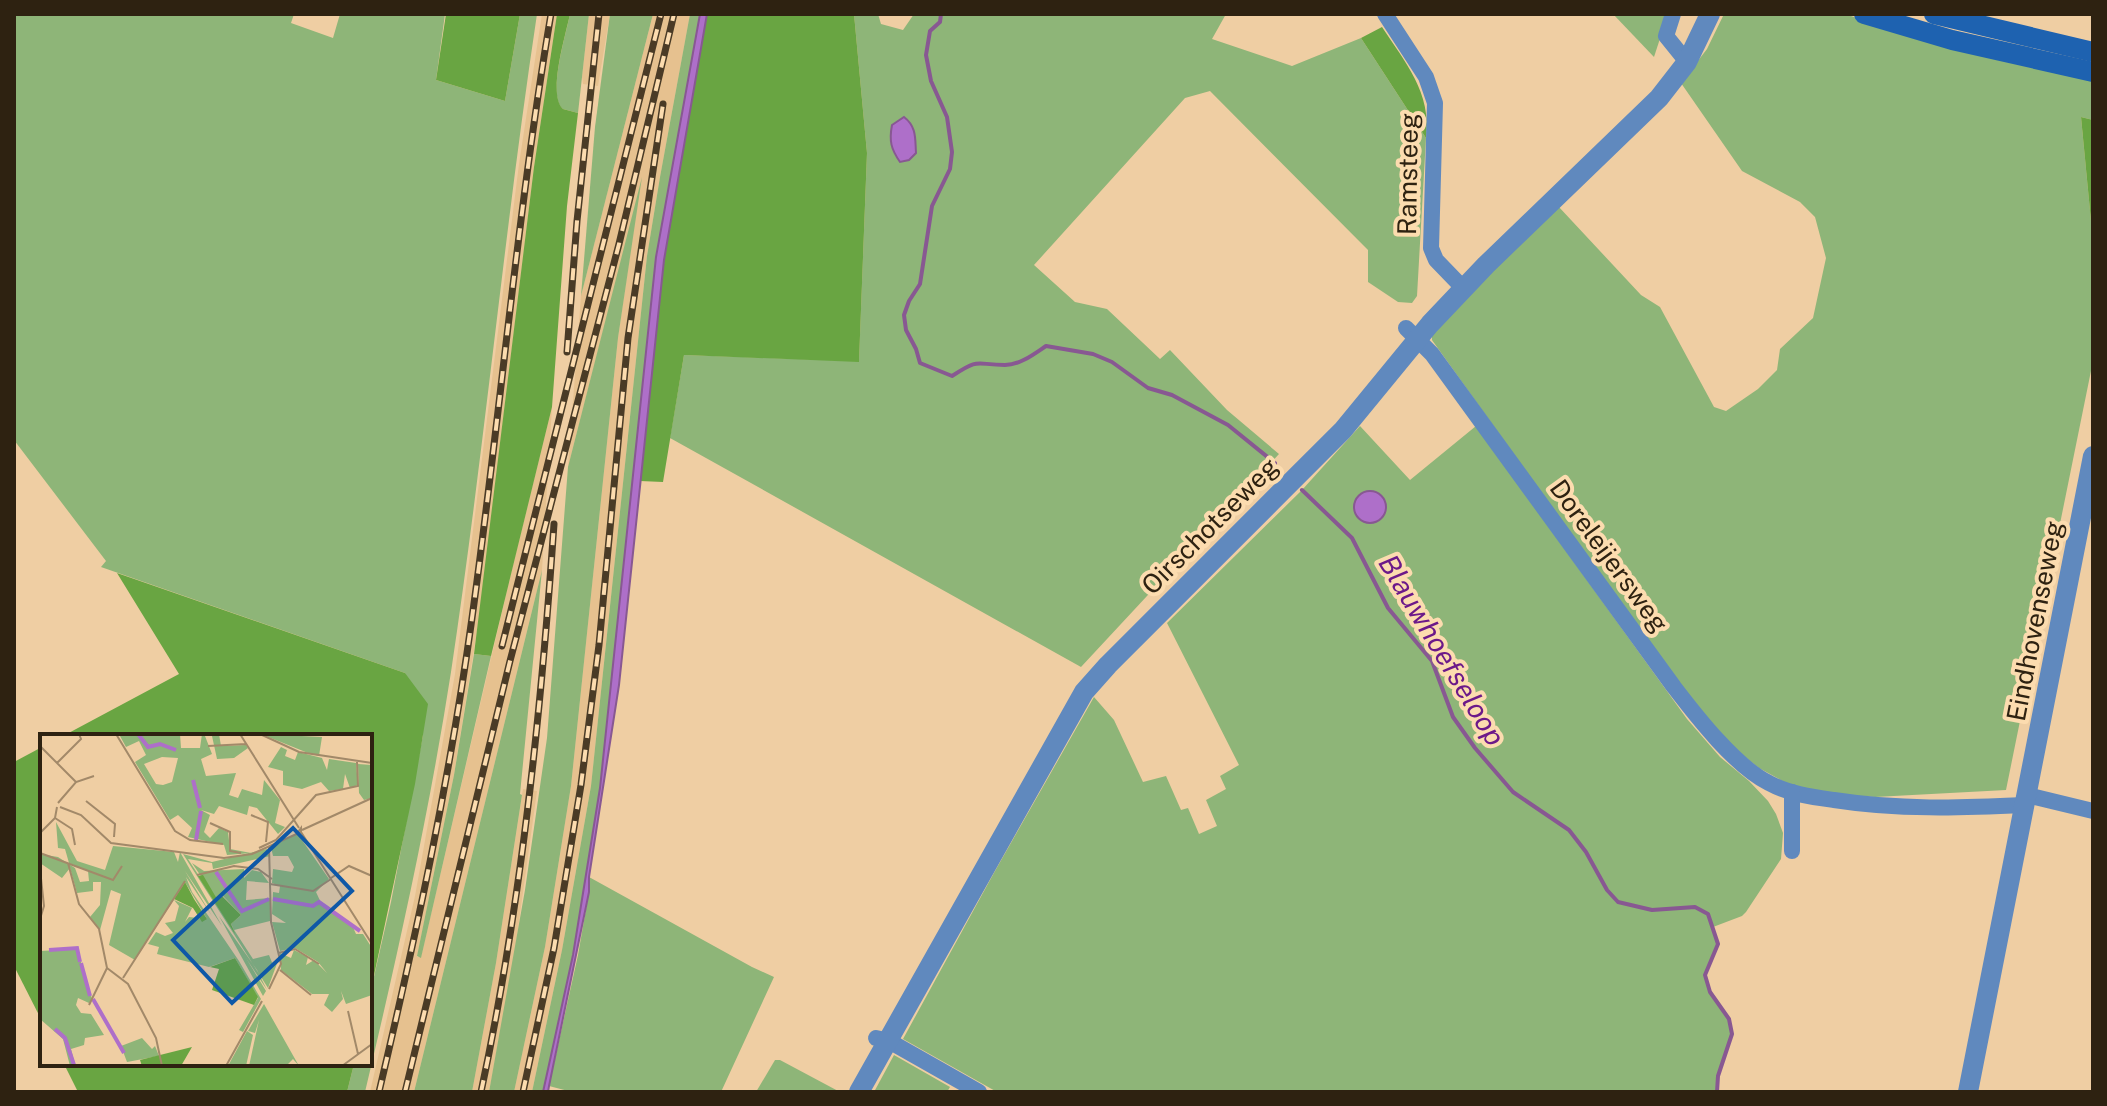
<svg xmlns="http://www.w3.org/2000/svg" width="2107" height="1106" font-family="'Public Sans',sans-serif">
	<rect width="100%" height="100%" fill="#efcea3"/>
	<g fill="#e6c18f">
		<polygon points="542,14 557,14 534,167 479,619 454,775 417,957 421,957 512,569 552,407 542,570 414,1092 370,1092 415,896 455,674 519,164"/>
		<polygon points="589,14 610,14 598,86 583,84 582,77"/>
		<polygon points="653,14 690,14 660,177 647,256 591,786 562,950 532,1092 514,1092 545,947 571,786 618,338 639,192 568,467 581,296"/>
		<polygon points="523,789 537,791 513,965 489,1092 472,1092 496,963"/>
	</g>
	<g fill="#8eb578">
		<path d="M 14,14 L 294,14 L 291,23 L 333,38 L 340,14 L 445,14 L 436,80 L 505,101 L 520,14 L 537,14 C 504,233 484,453 451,672 C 429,814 398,953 365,1092 L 347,1092 L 354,1064 L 370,1064 L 370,994 L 391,902 L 423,735 L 405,673 L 101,567 L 106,561 L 14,440 Z"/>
		<path d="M 570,14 L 589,14 L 578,113 L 563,109 C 547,95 566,35 570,14 Z"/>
		<polygon points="610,14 653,14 581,296 595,127"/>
		<polygon points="690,14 700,14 656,257 600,788 573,955 543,1092 532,1092 562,950 591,786 647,256 660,177"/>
		<polygon points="854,14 878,14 881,24 903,30 914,14 1226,14 1212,39 1292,66 1361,38 1426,138 1417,296 1412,303 1398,302 1368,282 1368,250 1210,91 1185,98 1034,265 1075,302 1107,309 1160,359 1170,350 1227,410 1279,454 1081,667 670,438 684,355 859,361 867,153"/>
		<polygon points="1613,14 1668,14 1654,57"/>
		<polygon points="1724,14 1845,14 1893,30 2093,77 2093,120 2081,117 2093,242 2093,361 2006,790 1875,797 1828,794 1788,784 1759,768 1727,743 1652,648 1432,340 1432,332 1558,206 1641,295 1660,307 1714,407 1726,411 1758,389 1777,370 1780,349 1813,318 1826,258 1815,217 1800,202 1742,171 1681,83 1707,49"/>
		<polygon points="642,177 618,338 571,786 545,947 514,1092 489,1092 525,890 547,738 568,467"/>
		<polygon points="1360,426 1410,480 1476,426 1687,719 1720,757 1749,781 1768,801 1776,814 1783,833 1781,859 1746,912 1742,916 1713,927 1718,944 1705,975 1710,992 1728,1019 1732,1034 1718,1075 1717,1092 997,1092 903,1039 995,871 1094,697 1114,720 1143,782 1166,776 1181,810 1188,808 1199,834 1217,826 1206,800 1226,789 1220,776 1239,765 1167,623 1302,490"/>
		<polygon points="542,570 520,794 522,795 496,963 472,1092 414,1092"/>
		<polygon points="474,654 491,656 421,958 417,956 454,775"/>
		<polygon points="589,877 752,967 774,977 721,1092 572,1092 549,1086 578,955 589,892"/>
		<polygon points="894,1055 950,1087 947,1092 874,1092"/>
		<polygon points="775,1060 780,1060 840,1092 756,1092"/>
	</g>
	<g fill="#69a542">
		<polygon points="446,14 520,14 505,101 436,80"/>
		<path d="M 557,14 L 570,14 C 566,34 547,95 563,109 L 578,113 L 567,206 L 552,407 L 491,656 L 474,654 L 534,167 Z"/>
		<polygon points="707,14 854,14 867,153 859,362 684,355 663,482 640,481 664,260"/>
		<path d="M 1382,27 C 1405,62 1432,93 1426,138 L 1361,38 Z"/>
		<polygon points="2081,117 2093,120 2093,242"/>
		<polygon points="117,573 405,673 428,704 415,784 370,994 370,736 63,736 179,674"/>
		<polygon points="42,747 42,1021 14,966 14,762"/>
		<polygon points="64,1064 354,1064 347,1092 78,1092"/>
	</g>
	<g fill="#ae6fc9" stroke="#885892" stroke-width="2">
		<polygon points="700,14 707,14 664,260 619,685 589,877 589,892 549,1086 548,1092 543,1092 573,955 600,788 656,257"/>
		<path d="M 904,117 C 917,127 915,139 916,153 L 909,160 L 900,162 C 891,149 889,141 892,125 Z"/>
		<circle cx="1370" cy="507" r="16"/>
	</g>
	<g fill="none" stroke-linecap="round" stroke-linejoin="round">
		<g stroke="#885892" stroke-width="4">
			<path d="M 941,14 L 940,22 L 930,31 L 926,55 L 931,81 L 947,117 L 952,152 L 950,169 L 932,206 L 920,284 L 909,301 L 904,315 L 906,330 L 916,349 L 920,363 L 952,376 C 981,357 975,365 1005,365 C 1020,365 1034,354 1046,346 L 1093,354 L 1112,362 L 1148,388 L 1172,395 L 1228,425 L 1275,463"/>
			<polyline points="1302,490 1352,538 1388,608 1432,661 1453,717 1475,748 1513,792 1569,830 1586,852 1607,890 1618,902 1652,910 1695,907 1708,914 1718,944 1705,975 1710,992 1729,1019 1732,1034 1718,1076 1717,1092"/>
		</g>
		<g stroke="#6089be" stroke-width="16">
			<polyline points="1385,14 1426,77 1435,103 1431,248 1436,260 1464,289"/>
			<polyline points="1673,14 1666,36 1687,62"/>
			<path d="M 1406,328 L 1432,354 L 1674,687 C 1697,717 1736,767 1769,783 C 1789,794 1812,797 1834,800 C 1898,810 1961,808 2025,805"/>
			<polyline points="1792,792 1792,851"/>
			<polyline points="2027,795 2093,811"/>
			<polyline points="876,1038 889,1041 979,1092"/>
		</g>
		<g stroke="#6089be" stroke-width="20">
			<polyline points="859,1092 1084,692 1108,665 1343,430 1430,324 1486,265 1659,98 1687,62 1710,14"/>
			<polyline points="1968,1092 2093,456"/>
		</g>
		<g stroke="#1e62b0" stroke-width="20">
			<polyline points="1864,14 1952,40 2093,72"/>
			<polyline points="1934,14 2093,52"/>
		</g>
		<defs>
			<g id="rail">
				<polyline points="567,352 577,221 599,14"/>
				<polyline points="502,646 661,14"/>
				<path d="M 379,1092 C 416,935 450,778 472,618 C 500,417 517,215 551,14"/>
				<polyline points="405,1092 510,661 619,244 674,14"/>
				<path d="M 481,1092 C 521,905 541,714 554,524"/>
				<polyline points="523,1092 554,948 581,785 599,645 628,338 663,104"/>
			</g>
		</defs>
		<use href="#rail" stroke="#4a3b26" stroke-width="7"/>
		<use href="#rail" stroke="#fcdcaf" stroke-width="4" stroke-dasharray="12" stroke-linecap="butt"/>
	</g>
	<g text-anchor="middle" stroke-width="8" stroke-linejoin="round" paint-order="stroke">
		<g font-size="26" fill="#2e2211" stroke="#fcdcaf">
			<text transform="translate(1408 174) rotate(-89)" y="9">Ramsteeg</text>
			<text transform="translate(1210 526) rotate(-45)" y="9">Oirschotseweg</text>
			<text transform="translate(1609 556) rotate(54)" y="9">Doreleijersweg</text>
			<text transform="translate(2035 621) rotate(-79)" y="9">Eindhovenseweg</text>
		</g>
		<g font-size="28" font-style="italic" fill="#6c1989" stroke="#fcdcaf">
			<text transform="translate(1442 650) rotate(59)" y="10">Blauwhoefseloop</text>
		</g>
	</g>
	<g transform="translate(40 734)">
		<rect width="332" height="332" fill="#efcea3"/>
		<path d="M 140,0 L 141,14 L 160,14 L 162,0 L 179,0 L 181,12 L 206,11 L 208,14 L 194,24 L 177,25 L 172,2 L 165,2 L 172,20 L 161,25 L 166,42 L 196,39 L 189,61 L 198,64 L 202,55 L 222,61 L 224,46 L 240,66 L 235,89 L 245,93 L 238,100 L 217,74 L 209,72 L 207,81 L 179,72 L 174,80 L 161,76 L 170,81 L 164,98 L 170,104 L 179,94 L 188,98 L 190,115 L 211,119 L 187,121 L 184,111 L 148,103 L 152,94 L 138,81 L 130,86 L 95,28 L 106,21 L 99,7 L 86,13 L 80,2 ZM 122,23 L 138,24 L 132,48 L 123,51 L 116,50 L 104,30 ZM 221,0 L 282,3 L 279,22 L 268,19 ZM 241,13 L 247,16 L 245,22 L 255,26 L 258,18 L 282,24 L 287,36 L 289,25 L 316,29 L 318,51 L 310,54 L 305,40 L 303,55 L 289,57 L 281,48 L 262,55 L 243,51 L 243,37 L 228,33 ZM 318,30 L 332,31 L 332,64 L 324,66 L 319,59 ZM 16,88 L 37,127 L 65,136 L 73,112 L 134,118 L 138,128 L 140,118 L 182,192 L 145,137 L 172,182 L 146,143 L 152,158 L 199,227 L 221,265 L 203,298 L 199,296 L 218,264 L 195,224 L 169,233 L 117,220 L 119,213 L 108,210 L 116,198 L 125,202 L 133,199 L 125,189 L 135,187 L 139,172 L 134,166 L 152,174 L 145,188 L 149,183 L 167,185 L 145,148 L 95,226 L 69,211 L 81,160 L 71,156 L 60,196 L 50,183 L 60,171 L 61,148 L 53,148 L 53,157 L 37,159 L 30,134 L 22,144 L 0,129 L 0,120 L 18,123 L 35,134 L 40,148 L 49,147 L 48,137 L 29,129 L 25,115 L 18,114 ZM 257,99 L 289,145 L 276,158 L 282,171 L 312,191 L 316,200 L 323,200 L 332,214 L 332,261 L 306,270 L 301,257 L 303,265 L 292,278 L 284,271 L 289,260 L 272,260 L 241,236 L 240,219 L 251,224 L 254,216 L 268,223 L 266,231 L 274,226 L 287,239 L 278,228 L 255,214 L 240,217 L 232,188 L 246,189 L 232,180 L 233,158 L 239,159 L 240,152 L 232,149 L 233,135 L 252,138 L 254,133 L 248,122 L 233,122 L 231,113 ZM 227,115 L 230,122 L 173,135 L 172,129 L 148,125 L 213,225 L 229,221 L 233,231 L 239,224 L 228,254 L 143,120 L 172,128 ZM 152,129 L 164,137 L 204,135 L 204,144 L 212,136 L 221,138 L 229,149 L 207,147 L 206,166 L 230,164 L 230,187 L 194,196 L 191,190 L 201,181 L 182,161 L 177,166 ZM 179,182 L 217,236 L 227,256 L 206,224 L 226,257 L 223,262 ZM 37,215 L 52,265 L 49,269 L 38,264 L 36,271 L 41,279 L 51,280 L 64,301 L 45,304 L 44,311 L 31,315 L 35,331 L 30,332 L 23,305 L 0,285 L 0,217 ZM 224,270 L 259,332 L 253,325 L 246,332 L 209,332 L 219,286 L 215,299 L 208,297 ZM 207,297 L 213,301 L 206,332 L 188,332 ZM 102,304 L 112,315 L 115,312 L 119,322 L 87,328 L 81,312 Z" fill="#8eb578" fill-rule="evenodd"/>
		<path d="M 163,141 L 177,165 L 181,161 L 201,181 L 191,190 L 195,200 L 158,142 ZM 145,148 L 154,165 L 167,185 L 162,188 L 153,174 L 134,165 ZM 195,224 L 218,263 L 214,271 L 172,256 L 179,235 L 170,233 ZM 152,313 L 141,332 L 102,332 L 100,326 Z" fill="#69a542"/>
		<path fill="none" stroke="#ae6fc9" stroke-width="4" d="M 98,0 L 108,13 L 120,10 L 136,16M 153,46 L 160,74M 156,106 L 161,77M 176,138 L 202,177 L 229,165M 233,165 L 273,172 L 279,168 L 320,197M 9,216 L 37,214 L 40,228M 41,229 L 50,262M 53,265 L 84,319M 15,295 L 25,304 L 34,331"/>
		<path fill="none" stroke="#a28969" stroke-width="2" d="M 76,0 L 135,97 L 150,106 L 183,110M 200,0 L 259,94M 220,0 L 259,18 L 332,29M 0,12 L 36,48M 168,12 L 206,10M 17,29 L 41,5 L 39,0M 46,67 L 75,90 L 74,103M 18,69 L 36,48 L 54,42M 20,73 L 41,81 L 71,109 L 184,124 L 212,120 L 261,98 L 261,94 L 258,98M 211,81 L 228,88 L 226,108M 15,84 L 32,95 L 35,111M 170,89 L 190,98 L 190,117 L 201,119M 262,96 L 332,64M 261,98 L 332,210M 0,99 L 15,84 L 17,73M 229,112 L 231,188 L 241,230 L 229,255M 219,114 L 236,106 L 276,61 L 318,52 L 317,28M 0,119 L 73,146 L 82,132M 28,129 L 39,170 L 59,195 L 67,234 L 88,250 L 116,304 L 122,332M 0,135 L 4,172 L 0,185M 157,141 L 194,132 L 218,135 L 232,145M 291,144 L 309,132 L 332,142M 230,150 L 273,157 L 291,145M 238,219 L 255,215 L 279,230M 240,236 L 271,261M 83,244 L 145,147M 49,271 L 67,234M 308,277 L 318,320M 186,332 L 222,267M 302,332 L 332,310"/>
		<path fill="#0e58a7" fill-opacity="0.15" stroke="#0e58a7" stroke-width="4" d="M 253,94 L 312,157 L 192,269 L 133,206 Z"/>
		<rect width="332" height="332" fill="none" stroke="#2e2211" stroke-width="4"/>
	</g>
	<rect width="2107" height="1106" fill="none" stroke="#2e2211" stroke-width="32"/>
</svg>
